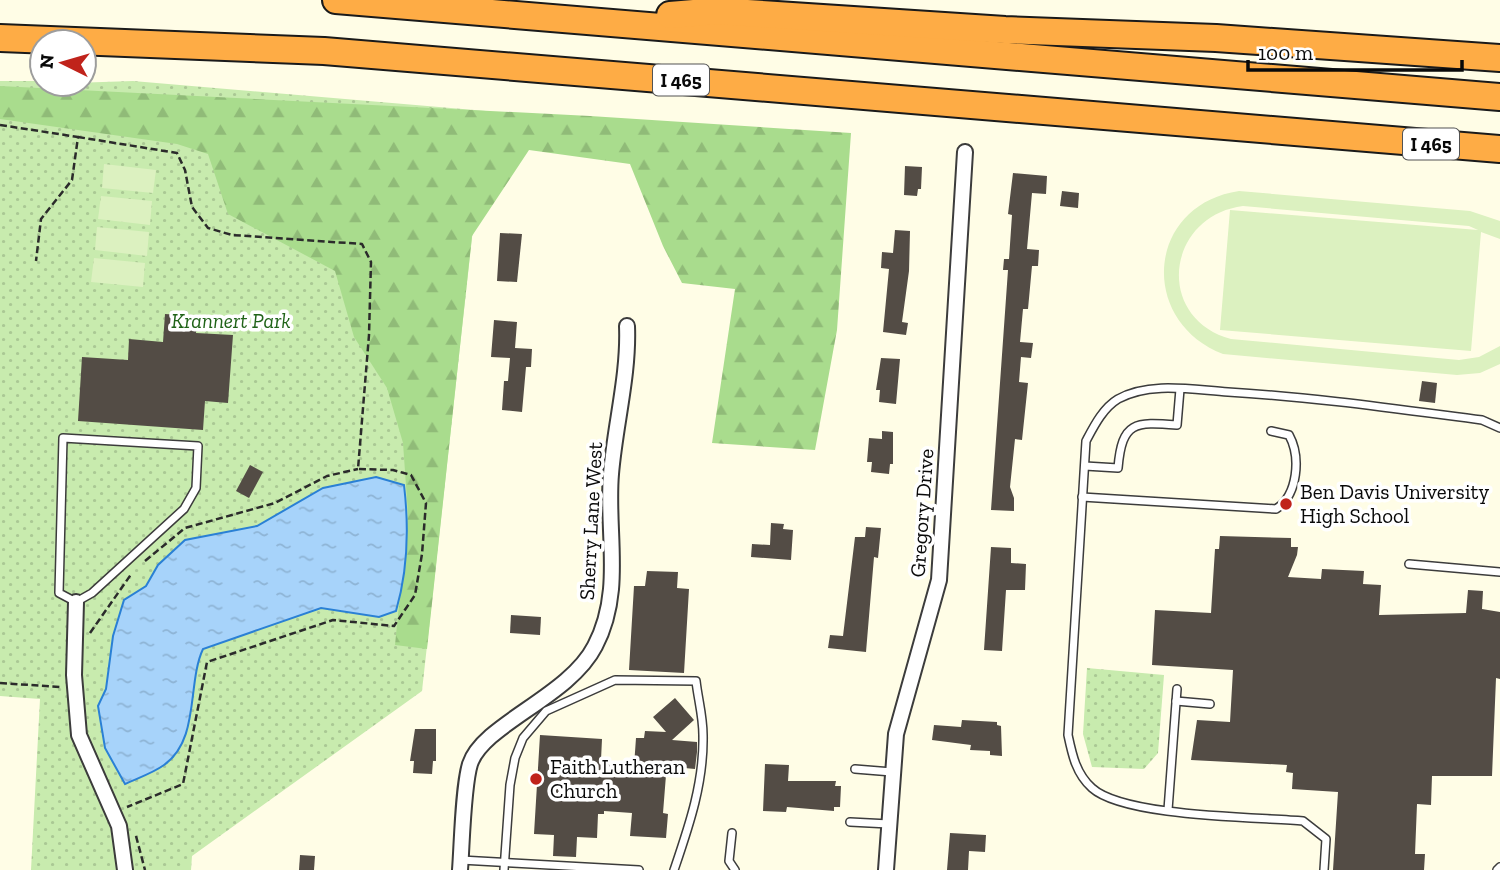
<svg xmlns="http://www.w3.org/2000/svg" width="1500" height="870" font-family="'Zilla Slab',serif">
	<defs>
		<pattern id="grass-dots" width="8" height="8" patternUnits="userSpaceOnUse" patternTransform="scale(1.75)"><rect width="8" height="8" fill="#c8ebae"/><path d="M2 2h.1M6 6h.1" fill="none" stroke="#aac894" stroke-width="1.8" stroke-linecap="round"/></pattern>
		<pattern id="forest-firs" width="22" height="20" patternUnits="userSpaceOnUse" patternTransform="scale(1.75)"><rect width="22" height="20" fill="#a9dc8d"/><path d="M5 1l3.5 6h-7zM16 11l3.5 6h-7z" fill="#90bb78"/></pattern>
		<pattern id="water-ripples" width="26" height="14" patternUnits="userSpaceOnUse" patternTransform="scale(1.75)"><rect width="26" height="14" fill="#a7d3fa"/><path d="M2 4q2-2 4 0t4 0M15 11q2-2 4 0t4 0" fill="none" stroke="#8eb4d5"/></pattern>
	</defs>
	<rect width="100%" height="100%" fill="#fffde6"/>
	<g fill="url(#grass-dots)">
		<polygon points="0,81 42,81 42,84 133,81 486,111 422,691 192,856 191,870 31,870 40,699 0,696"/>
		<polygon points="1087,668 1164,675 1158,753 1144,769 1092,767 1083,734"/>
	</g>
	<polygon fill="url(#forest-firs)" points="0,86 590,116 851,133 837,330 815,450 712,443 735,289 682,283 663,246 630,164 529,150 472,236 427,649 395,645 408,514 403,443 387,388 354,337 335,271 228,214 208,154 177,144 0,119"/>
	<g fill="#dcf1c0">
		<polygon points="104,164 156,170 153,193 102,188"/>
		<path d="M 1239,191 L 1470,211 L 1500,221 L 1500,239 L 1481,232 L 1471,351 L 1220,330 L 1230,210 L 1478,230 L 1469,226 L 1243,206 C 1166,216 1154,318 1231,339 L 1459,360 L 1479,357 L 1500,346 L 1500,364 L 1480,373 L 1457,375 L 1223,354 C 1138,321 1146,205 1239,191 Z"/>
		<polygon points="101,196 152,201 150,225 98,219"/>
		<polygon points="97,227 149,232 147,256 95,250"/>
		<polygon points="94,258 145,263 143,287 91,282"/>
	</g>
	<path fill="url(#water-ripples)" stroke="#2a80d5" stroke-width="2" d="M 376,477 L 404,485 C 409,527 408,570 396,611 L 379,617 L 321,608 L 203,649 C 187,683 200,740 164,765 C 153,773 138,778 125,784 L 105,748 L 98,706 L 106,689 L 113,636 L 124,600 L 146,586 L 158,565 L 185,540 L 257,526 L 323,488 Z"/>
	<g fill="#534c45">
		<polygon points="905,166 922,167 921,189 918,189 917,196 904,195"/>
		<polygon points="1013,173 1047,176 1046,194 1032,193 1027,249 1039,250 1038,266 1032,266 1028,309 1023,309 1020,342 1033,343 1031,358 1021,357 1019,382 1028,383 1022,440 1015,439 1010,487 1014,498 1014,511 991,510 1008,270 1003,270 1004,259 1009,259 1012,215 1008,214"/>
		<polygon points="1062,191 1079,193 1078,208 1060,206"/>
		<polygon points="895,230 910,231 909,271 902,322 908,323 906,335 883,332 889,269 881,268 882,252 893,253"/>
		<polygon points="500,233 522,234 517,282 497,281"/>
		<polygon points="165,314 197,316 196,333 233,335 228,403 205,401 203,430 78,421 82,357 128,360 129,339 163,342"/>
		<polygon points="494,320 517,322 515,348 532,349 531,367 526,367 522,412 502,410 504,381 508,381 510,358 491,357"/>
		<polygon points="881,358 900,359 896,404 879,402 880,390 876,390"/>
		<polygon points="1422,381 1437,383 1435,403 1419,401"/>
		<polygon points="882,431 893,432 893,464 890,464 889,474 871,472 872,462 867,462 869,438 882,439"/>
		<polygon points="250,465 263,472 249,498 236,491"/>
		<polygon points="771,523 784,524 783,529 793,530 791,560 751,557 752,544 770,545"/>
		<polygon points="866,527 881,528 878,558 874,557 866,652 828,648 830,635 843,636 855,537 865,537"/>
		<polygon points="1220,536 1291,538 1291,547 1298,547 1297,555 1288,577 1321,579 1322,569 1364,571 1363,584 1381,585 1379,615 1466,613 1468,590 1483,591 1482,609 1500,612 1500,679 1496,678 1492,776 1432,776 1431,805 1417,804 1415,854 1425,854 1424,870 1333,870 1338,792 1292,789 1293,773 1286,772 1287,765 1191,760 1197,720 1230,722 1233,670 1152,665 1155,610 1211,613 1215,549 1219,549"/>
		<polygon points="991,547 1011,548 1011,563 1026,564 1025,590 1006,590 1002,651 984,650"/>
		<polygon points="647,571 678,572 677,588 689,589 684,673 629,670 634,586 645,586"/>
		<polygon points="511,615 541,617 540,635 510,633"/>
		<polygon points="675,698 694,720 672,740 697,742 697,752 695,769 674,767 674,776 666,775 663,813 668,814 666,838 630,836 632,813 604,811 604,814 598,814 597,838 577,837 576,857 553,856 554,835 534,834 540,735 602,739 601,760 606,760 606,764 634,766 636,738 644,738 645,731 666,732 653,717"/>
		<polygon points="962,720 997,722 997,725 1001,726 1002,756 990,755 990,751 970,750 971,745 932,740 934,725 961,727"/>
		<polygon points="415,729 436,729 436,761 433,761 432,774 413,773 414,761 410,761"/>
		<polygon points="765,764 789,765 788,781 836,781 835,786 841,786 840,807 834,807 834,811 787,807 786,812 763,811"/>
		<polygon points="950,833 986,835 985,852 969,851 968,870 947,870"/>
		<polygon points="300,855 315,856 314,870 299,870"/>
	</g>
	<g fill="none" stroke-linecap="round" stroke-linejoin="round">
		<defs>
			<g id="lane">
				<polygon points="63,438 198,446 196,488 184,509 92,593 76,602 59,593"/>
				<path d="M 1085,466 L 1118,468 C 1122,421 1135,422 1177,425 L 1180,389"/>
				<path d="M 1082,497 L 1276,509 C 1298,495 1301,457 1289,435 L 1271,431"/>
				<polyline points="1409,564 1500,572"/>
				<polyline points="1176,701 1210,704"/>
				<polyline points="855,769 892,772"/>
				<polyline points="1168,810 1177,689"/>
				<polyline points="850,822 889,824"/>
				<polyline points="732,833 729,861 735,870"/>
				<polyline points="461,860 639,870"/>
				<path d="M 504,870 L 510,785 L 515,758 L 523,738 L 546,711 L 615,680 L 696,681 C 698,699 703,716 703,735 C 704,783 689,826 674,870"/>
				<path d="M 1324,870 L 1326,839 L 1303,821 C 1256,817 1124,817 1092,788 C 1076,774 1072,754 1068,735 L 1086,441 C 1094,426 1103,408 1118,399 C 1150,381 1194,390 1228,392 C 1314,397 1397,409 1482,420 L 1500,428"/>
				<polyline points="1497,870 1500,867"/>
			</g>
			<g id="street">
				<polyline points="76,602 74,675 79,735 119,826 125,870"/>
				<path d="M 460,870 C 462,844 463,787 470,764 C 483,724 569,697 595,646 C 624,591 606,532 611,474 C 615,425 629,375 627,326"/>
				<polyline points="886,870 896,734 939,580 965,152"/>
			</g>
			<g id="highway">
				<polyline points="336,0 1500,97"/>
				<polyline points="670,15 717,11 1005,30 1216,38 1500,58"/>
				<polyline points="0,38 324,51 1500,149"/>
			</g>
		</defs>
		<use href="#lane" stroke="#3c3c3c" stroke-width="10"/>
		<use href="#street" stroke="#3c3c3c" stroke-width="18"/>
		<use href="#highway" stroke="#1a1a1a" stroke-width="30"/>
		<g stroke="#2b2b2b" stroke-width="2.5" stroke-dasharray="7 3.5" stroke-linecap="butt">
			<polyline points="0,125 78,137 72,180 41,219 36,261"/>
			<polyline points="78,137 177,153 185,170 192,207 208,228 232,235 362,244 371,262 369,335 358,469 393,470 411,475 426,503 422,554 415,595 394,626 333,620 207,662 183,784 127,807"/>
			<polyline points="145,561 185,528 275,503 327,476 358,469"/>
			<polyline points="90,633 132,573"/>
			<polyline points="0,683 60,687"/>
			<polyline points="136,836 145,870"/>
		</g>
		<use href="#lane" stroke="#fff" stroke-width="7"/>
		<use href="#street" stroke="#fff" stroke-width="14"/>
		<use href="#highway" stroke="#feac45" stroke-width="26"/>
	</g>
	<g fill="#c0231b" stroke="#fff" stroke-width="2.5">
		<circle cx="1286" cy="504" r="7"/>
		<circle cx="536" cy="779" r="7"/>
	</g>
	<g text-anchor="middle" stroke-width="7" stroke-linejoin="round" paint-order="stroke">
		<g fill="#fff" stroke="#535353" stroke-width="2">
			<rect x="653" y="64.5" width="56" height="31" rx="5"/>
			<rect x="1403" y="128.5" width="56" height="31" rx="5"/>
		</g>
		<g font-size="19" font-weight="bold" fill="#090909">
			<text x="681" y="87">I 465</text>
			<text x="1431" y="151">I 465</text>
		</g>
		<g font-size="21" font-style="italic" fill="#206318" stroke="#fff">
			<text x="231" y="328">Krannert Park</text>
		</g>
		<g font-size="21" fill="#090909" stroke="#fff" text-anchor="start">
			<text x="1300" y="499">Ben Davis University<tspan x="1300" dy="24">High School</tspan></text>
			<text x="550" y="774">Faith Lutheran<tspan x="550" dy="24">Church</tspan></text>
		</g>
		<g font-size="21" fill="#090909" stroke="#fff">
			<text transform="translate(922 513) rotate(-86)" y="7">Gregory Drive</text>
			<text transform="translate(591 521) rotate(-87)" y="7">Sherry Lane West</text>
		</g>
	</g>
	<g transform="translate(63 63) rotate(275)"><circle r="33" fill="#ffffff" stroke="#9d9d9d" stroke-width="2"/>
	<path d="M0-5L12 26L0 18L-12 26Z" fill="#c0231b"/>
	<text y="-10" font-size="19" font-weight="bold" text-anchor="middle" fill="#090909">N</text>
	</g>
	<path d="M1248 60v10h214v-10" fill="none" stroke="#090909" stroke-width="3.5"/>
	<text x="1258" y="60" font-size="21" fill="#090909" stroke="#ffffff" stroke-width="5" paint-order="stroke">100 m</text>
</svg>
